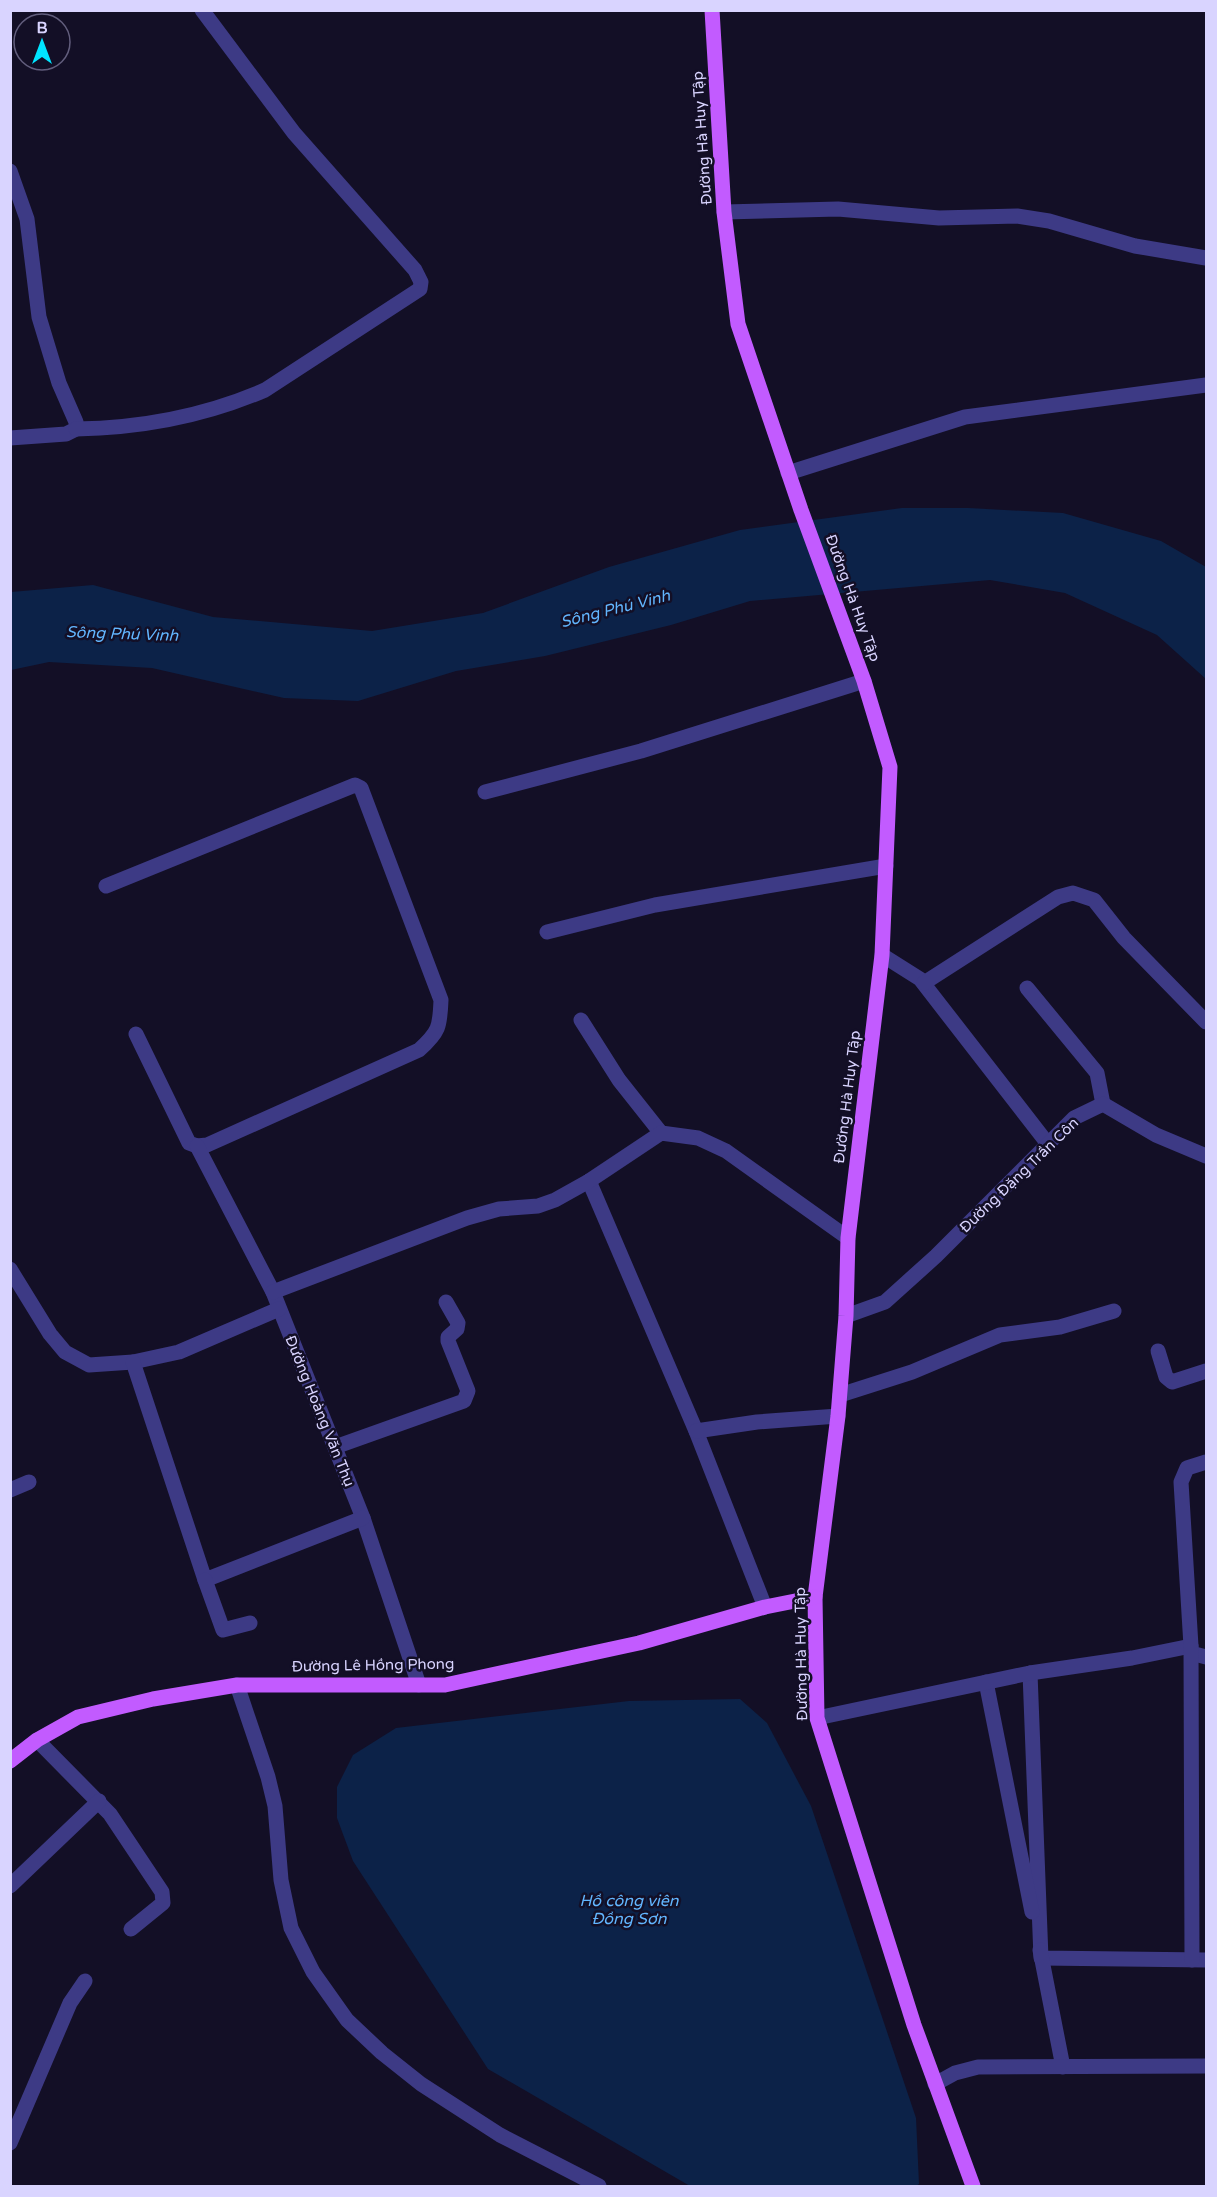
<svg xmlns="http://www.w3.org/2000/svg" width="1217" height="2197" font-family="'Varela Round',sans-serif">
	<rect width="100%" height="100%" fill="#130f26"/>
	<g fill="#0c2248">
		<polygon points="902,508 968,508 1063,513 1161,541 1206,567 1206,679 1157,635 1065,593 990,580 750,601 671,625 545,656 456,671 358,701 284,698 152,668 49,662 11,670 11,592 93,585 213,617 372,631 483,613 609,567 740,530"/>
		<polygon points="740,1699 767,1723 811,1806 916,2118 919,2184 916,2186 690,2186 488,2069 353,1861 337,1818 337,1787 353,1755 396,1728 629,1701"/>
	</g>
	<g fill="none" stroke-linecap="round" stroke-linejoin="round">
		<g stroke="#3d3a85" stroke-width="15">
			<polyline points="10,171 27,219 39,317 59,383 76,422 76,429 66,434 10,438"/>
			<polyline points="724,212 838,209 939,218 1017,216 1049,221 1135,246 1206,258"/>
			<path d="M 76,429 C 141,428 205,416 265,390 L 420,289 L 421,282 L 415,270 L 294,133 L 202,10"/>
			<polyline points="788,473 965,417 1206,385"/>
			<polyline points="485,792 641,751 864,681"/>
			<path d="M 106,886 L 355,785 L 361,788 L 441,1000 C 440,1027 439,1032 419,1050 L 207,1145 L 197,1146 L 189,1143 L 136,1034"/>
			<polyline points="547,932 655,905 886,866"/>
			<polyline points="882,955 920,979 1048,1144"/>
			<polyline points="924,983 1058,897 1073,893 1094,900 1124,938 1206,1022"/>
			<polyline points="1027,988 1097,1073 1103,1104"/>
			<polyline points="581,1020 619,1080 661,1133"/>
			<polyline points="197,1146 273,1292 363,1518 419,1685"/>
			<polyline points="589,1181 696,1431 765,1607"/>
			<polyline points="10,1269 50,1334 65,1352 89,1365 133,1362 179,1352 279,1309"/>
			<polyline points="273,1292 467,1218 499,1209 538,1206 555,1200 589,1181 661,1133 698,1138 726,1151 848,1238"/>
			<polyline points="846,1316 885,1302 936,1256 1074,1118 1103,1104 1156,1135 1206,1156"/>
			<polyline points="1158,1351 1166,1377 1172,1382 1206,1371"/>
			<polyline points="133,1362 205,1580 363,1518"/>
			<polyline points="840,1395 912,1372 1000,1335 1060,1327 1114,1311"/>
			<polyline points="696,1431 757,1422 838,1416"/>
			<polyline points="335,1447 464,1401 468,1391 448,1341 448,1337 457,1329 458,1323 446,1302"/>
			<polyline points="10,1490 29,1482"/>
			<polyline points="205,1580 223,1630 250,1623"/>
			<polyline points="1191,1653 1206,1657"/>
			<polyline points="1030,1673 1041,1958 1206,1960"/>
			<polyline points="986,1682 1032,1912"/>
			<polyline points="237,1685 268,1777 275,1806 281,1880 291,1928 313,1972 347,2020 382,2053 421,2084 500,2135 599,2186"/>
			<polyline points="817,1718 1030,1673 1132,1658 1191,1646"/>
			<polyline points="37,1740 110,1814 162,1892 163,1903 131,1929"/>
			<polyline points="10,1886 99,1801"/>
			<polyline points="1040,1950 1063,2067"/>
			<polyline points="1192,1960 1191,1646 1181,1482 1187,1468 1206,1462"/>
			<polyline points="935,2084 955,2073 978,2067 1206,2066"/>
			<polyline points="10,2143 70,2003 85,1981"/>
		</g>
		<g stroke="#c25bff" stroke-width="15">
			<polyline points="712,10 724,212 738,324 801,510 864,681 890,767 882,955 848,1238 846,1316 838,1416 815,1597 817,1718 914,2025 973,2186"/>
			<polyline points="10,1761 37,1740 78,1717 153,1699 237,1685 445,1685 639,1643 765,1607 815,1597"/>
		</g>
	</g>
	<g text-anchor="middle" stroke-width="5" stroke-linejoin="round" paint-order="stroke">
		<g font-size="15" fill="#d9d4ff" stroke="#130f26">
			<text transform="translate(702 138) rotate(-94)" y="5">Đường Hà Huy Tập</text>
			<text transform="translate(853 598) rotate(70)" y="5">Đường Hà Huy Tập</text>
			<text transform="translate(847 1097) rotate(-83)" y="5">Đường Hà Huy Tập</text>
			<text transform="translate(1019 1175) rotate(-44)" y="5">Đường Đặng Trần Côn</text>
			<text transform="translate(320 1411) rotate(68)" y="5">Đường Hoàng Văn Thụ</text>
			<text transform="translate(801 1654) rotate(-91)" y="5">Đường Hà Huy Tập</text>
			<text transform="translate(373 1665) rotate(-1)" y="5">Đường Lê Hồng Phong</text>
		</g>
		<g font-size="16" font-style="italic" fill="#62b6ff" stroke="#130f26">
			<text transform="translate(615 608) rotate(-14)" y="6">Sông Phú Vinh</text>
			<text transform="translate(122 633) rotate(2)" y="6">Sông Phú Vinh</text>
			<text x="629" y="1906">Hồ công viên<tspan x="629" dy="18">Đồng Sơn</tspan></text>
		</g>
	</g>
	<rect width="1217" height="2197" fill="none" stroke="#d9d4ff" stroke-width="24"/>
	<g transform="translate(42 42)"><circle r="28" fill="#130f26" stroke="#625e7d" stroke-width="1.5"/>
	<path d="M0-4.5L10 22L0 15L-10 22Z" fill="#00e5ff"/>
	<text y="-9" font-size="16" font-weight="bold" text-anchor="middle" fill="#d9d4ff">B</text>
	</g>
</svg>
